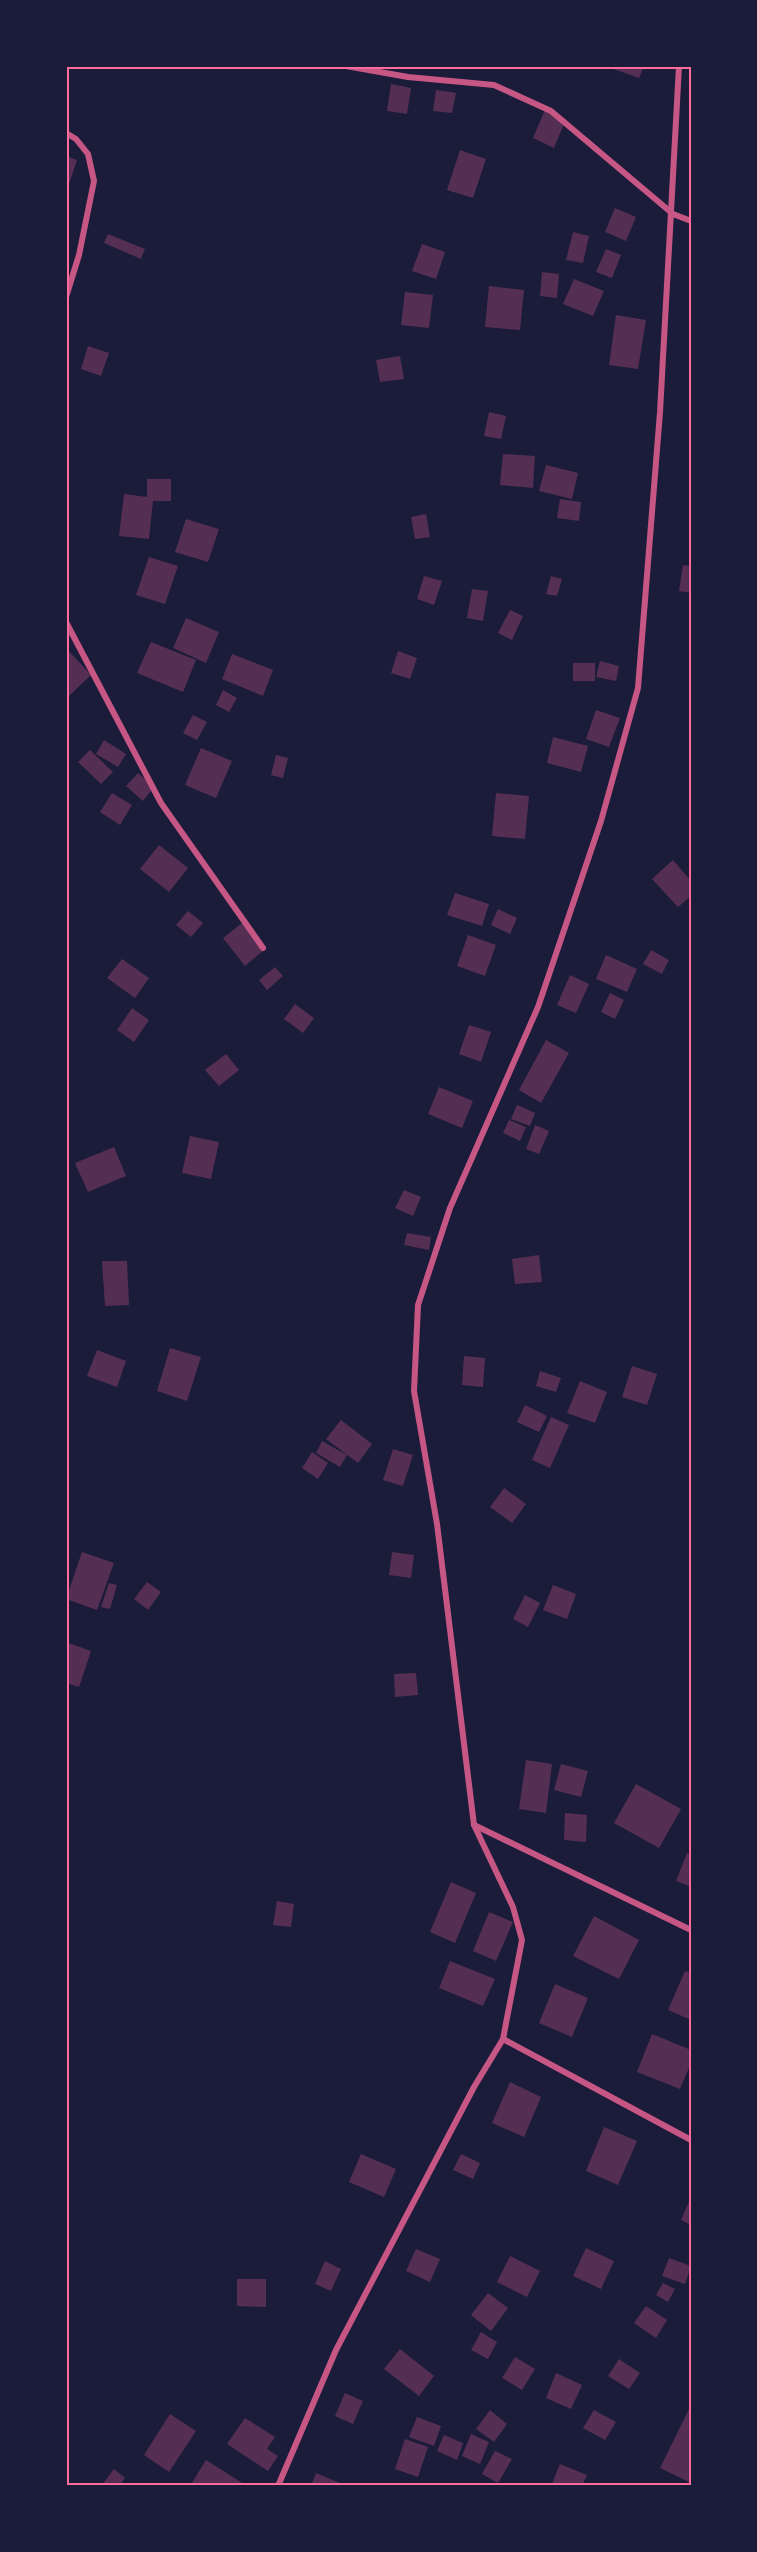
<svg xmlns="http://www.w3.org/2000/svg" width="757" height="2552" font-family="'DM Sans',sans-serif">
	<rect width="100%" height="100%" fill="#1b1b3a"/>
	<g fill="#542f53">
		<polygon points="605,66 644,66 639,78"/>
		<polygon points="391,84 411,88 407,114 387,111"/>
		<polygon points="436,90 456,93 452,113 433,111"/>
		<polygon points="545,110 566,119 554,148 533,138"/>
		<polygon points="460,150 486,159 473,198 447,190"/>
		<polygon points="66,156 77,160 66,193"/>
		<polygon points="615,208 636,217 626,241 605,232"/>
		<polygon points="573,232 589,236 583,263 566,260"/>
		<polygon points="108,234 145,249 141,259 104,243"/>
		<polygon points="422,244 445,252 436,279 412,271"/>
		<polygon points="606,249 621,255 612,278 596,272"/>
		<polygon points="542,272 559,274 557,298 540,296"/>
		<polygon points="574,279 604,291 593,316 563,304"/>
		<polygon points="489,286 524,290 520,330 485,327"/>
		<polygon points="405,292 433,295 429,328 401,325"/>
		<polygon points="616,315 646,320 638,369 609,365"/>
		<polygon points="88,346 109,353 101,376 81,369"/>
		<polygon points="400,356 404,379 380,382 376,360"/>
		<polygon points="489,412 506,416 501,439 484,436"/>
		<polygon points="503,454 535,456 533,488 500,485"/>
		<polygon points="546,465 578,473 572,499 539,491"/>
		<polygon points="147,479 171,479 171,501 153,501 149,539 119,536 124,494 147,497"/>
		<polygon points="560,499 581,502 579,521 557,518"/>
		<polygon points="426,514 430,537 415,539 411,517"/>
		<polygon points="186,519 219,529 208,562 175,552"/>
		<polygon points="149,557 178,566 165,604 136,595"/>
		<polygon points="683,565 691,566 691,593 679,591"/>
		<polygon points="424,576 442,581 434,605 417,599"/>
		<polygon points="551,576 562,579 557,596 546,594"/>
		<polygon points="472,589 488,591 483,621 467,618"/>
		<polygon points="510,610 523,616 512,640 498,633"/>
		<polygon points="186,618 219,632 206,663 173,648"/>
		<polygon points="151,642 196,660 183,692 137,673"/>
		<polygon points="66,648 91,675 68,697 66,696"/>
		<polygon points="398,651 417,658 410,679 391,673"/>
		<polygon points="232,654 273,670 263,696 222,679"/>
		<polygon points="600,661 619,666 616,681 596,677"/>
		<rect x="573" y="663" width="22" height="18"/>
		<polygon points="223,690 237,698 229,712 216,705"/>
		<polygon points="596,710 620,718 609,747 586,739"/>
		<polygon points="193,715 207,722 197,740 183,733"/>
		<polygon points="553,737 588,746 581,772 547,763"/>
		<polygon points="104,740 126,754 118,767 96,754"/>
		<polygon points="201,748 232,761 216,798 185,785"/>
		<polygon points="90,750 113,772 101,784 78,762"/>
		<polygon points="276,755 288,758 283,778 271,775"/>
		<polygon points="138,773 154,787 143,801 126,786"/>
		<polygon points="112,793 132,805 120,825 100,812"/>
		<polygon points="496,793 529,796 525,839 492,836"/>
		<polygon points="159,845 188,868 169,892 140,869"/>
		<polygon points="673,860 691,881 691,896 678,907 652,879"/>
		<polygon points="455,893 489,904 482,926 447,915"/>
		<polygon points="498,909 517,918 510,934 491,925"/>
		<polygon points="188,911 203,923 191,937 176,925"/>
		<polygon points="242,923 264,950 245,966 223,938"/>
		<polygon points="468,935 496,945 485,976 457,966"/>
		<polygon points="651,950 669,960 662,974 643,964"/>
		<polygon points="606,955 637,969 627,992 596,979"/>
		<polygon points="122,959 149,978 135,998 107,978"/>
		<polygon points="275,967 283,976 267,990 259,980"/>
		<polygon points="570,975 589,984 576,1013 557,1005"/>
		<polygon points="610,993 624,1000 615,1019 601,1012"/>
		<polygon points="295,1004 314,1018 303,1033 284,1019"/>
		<polygon points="132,1008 149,1020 134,1042 117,1030"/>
		<polygon points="469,1025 491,1032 481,1062 459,1054"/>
		<polygon points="546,1040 569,1053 541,1103 519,1090"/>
		<polygon points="226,1054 239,1070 219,1086 205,1070"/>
		<polygon points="439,1087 473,1101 462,1128 428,1114"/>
		<polygon points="517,1105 535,1113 530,1126 511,1119"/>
		<polygon points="509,1120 526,1127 520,1141 503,1133"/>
		<polygon points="535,1125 549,1131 539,1154 526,1149"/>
		<polygon points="190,1136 219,1142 211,1179 182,1173"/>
		<polygon points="114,1147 126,1176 88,1192 75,1163"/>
		<polygon points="404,1190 421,1197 413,1216 395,1208"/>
		<polygon points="407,1233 431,1237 429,1250 404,1245"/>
		<polygon points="539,1255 542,1282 515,1284 512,1259"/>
		<polygon points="102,1261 127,1261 129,1305 105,1306"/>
		<polygon points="170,1348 201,1357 187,1401 157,1391"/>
		<polygon points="97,1350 126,1361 117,1387 87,1376"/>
		<polygon points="464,1356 485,1358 483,1387 462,1385"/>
		<polygon points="632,1366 657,1374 647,1405 622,1397"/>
		<polygon points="540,1371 561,1378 556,1392 536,1386"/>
		<polygon points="580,1381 607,1392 595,1423 567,1413"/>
		<polygon points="525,1405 547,1416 539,1432 517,1422"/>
		<polygon points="551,1417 569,1425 550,1468 532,1460"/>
		<polygon points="341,1420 372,1444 358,1463 326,1439"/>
		<polygon points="322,1441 347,1455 340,1467 316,1453"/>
		<polygon points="393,1449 413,1455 403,1486 383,1480"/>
		<polygon points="312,1452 328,1463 318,1479 302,1468"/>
		<polygon points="504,1488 526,1504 512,1523 490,1507"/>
		<polygon points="82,1552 114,1563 97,1610 66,1599"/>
		<polygon points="392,1552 414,1555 411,1578 389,1575"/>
		<polygon points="147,1582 161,1592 148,1610 134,1599"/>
		<polygon points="109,1583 117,1585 110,1609 101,1607"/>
		<polygon points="553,1585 576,1594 567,1619 543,1610"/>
		<polygon points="525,1595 540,1603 528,1627 513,1619"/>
		<polygon points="66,1642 91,1651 79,1687 66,1683"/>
		<polygon points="416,1673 418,1695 395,1697 394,1674"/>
		<polygon points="526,1760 552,1764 546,1813 519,1809"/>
		<polygon points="561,1764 588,1771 581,1797 554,1790"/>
		<polygon points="636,1784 681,1809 659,1848 614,1823"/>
		<polygon points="565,1813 587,1815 586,1842 564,1840"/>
		<polygon points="687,1853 691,1855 691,1887 676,1881"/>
		<polygon points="451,1882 476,1893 455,1943 430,1932"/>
		<polygon points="277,1901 294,1904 291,1927 273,1925"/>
		<polygon points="489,1912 513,1922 496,1961 473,1951"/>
		<polygon points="594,1916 639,1940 619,1979 573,1956"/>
		<polygon points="450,1961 495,1979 483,2006 439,1988"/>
		<polygon points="685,1971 691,1973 691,2020 668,2010"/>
		<polygon points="555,1984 588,1998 572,2037 539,2023"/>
		<polygon points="652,2034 691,2050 691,2063 680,2089 637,2072"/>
		<polygon points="510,2082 541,2097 524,2137 492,2123"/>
		<polygon points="604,2127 637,2141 618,2185 586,2171"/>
		<polygon points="361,2154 396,2169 384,2197 349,2182"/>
		<polygon points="461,2154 480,2163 473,2179 453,2170"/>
		<polygon points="691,2197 691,2225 681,2220"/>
		<polygon points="586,2248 614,2261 601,2289 573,2276"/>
		<polygon points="416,2249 440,2259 430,2282 406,2271"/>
		<polygon points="510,2256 540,2271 527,2297 497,2282"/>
		<polygon points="669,2258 691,2266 685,2284 662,2276"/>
		<polygon points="325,2261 341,2269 331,2291 315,2284"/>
		<polygon points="237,2279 266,2279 266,2307 237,2306"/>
		<polygon points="663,2283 675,2289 668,2302 656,2295"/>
		<polygon points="488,2293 508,2308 491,2331 471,2315"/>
		<polygon points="646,2306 667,2320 656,2338 634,2323"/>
		<polygon points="481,2332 497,2342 488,2359 471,2350"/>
		<polygon points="400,2349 434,2376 419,2396 384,2369"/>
		<polygon points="515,2357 535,2369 522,2390 502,2378"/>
		<polygon points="619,2359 640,2373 629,2389 608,2376"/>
		<polygon points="556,2373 582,2385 571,2409 546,2398"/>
		<polygon points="345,2393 363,2401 353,2424 335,2416"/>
		<polygon points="691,2405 691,2483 660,2468"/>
		<polygon points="490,2410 507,2424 494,2442 476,2429"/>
		<polygon points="594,2410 616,2422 605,2440 583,2428"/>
		<polygon points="170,2414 196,2431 169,2472 144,2455"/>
		<polygon points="417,2417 441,2426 434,2446 409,2437"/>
		<polygon points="245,2418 275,2437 267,2449 278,2456 268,2471 227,2444"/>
		<polygon points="471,2434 489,2442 480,2464 462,2456"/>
		<polygon points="444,2435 463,2443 457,2460 437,2451"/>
		<polygon points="405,2439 428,2447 418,2477 395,2469"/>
		<polygon points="495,2451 512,2459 498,2483 482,2474"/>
		<polygon points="206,2460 247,2486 190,2486"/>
		<polygon points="560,2464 587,2475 582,2486 551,2486"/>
		<polygon points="114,2469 125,2478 119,2486 101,2486"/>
		<polygon points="316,2473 340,2483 339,2486 311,2486"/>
	</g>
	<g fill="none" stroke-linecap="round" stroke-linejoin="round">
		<g stroke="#c65784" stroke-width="6">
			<polyline points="346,66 408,77 494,85 551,111 673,214 691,221"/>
			<polyline points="66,133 76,139 88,154 94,181 79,255 66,297"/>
			<polyline points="66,622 161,803 263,948"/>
			<polyline points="474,1825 691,1930"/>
			<polyline points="503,2039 691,2140"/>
			<polyline points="278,2486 336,2350 474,2087 503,2039 522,1940 513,1907 474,1825 437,1524 414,1391 418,1305 450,1208 538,1007 601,821 638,688 660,412 679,66"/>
		</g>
	</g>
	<rect width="757" height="2552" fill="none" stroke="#1b1b3a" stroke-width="135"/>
	<rect x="68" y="68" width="622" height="2416" fill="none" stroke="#ff6b9d" stroke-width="2"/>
</svg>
